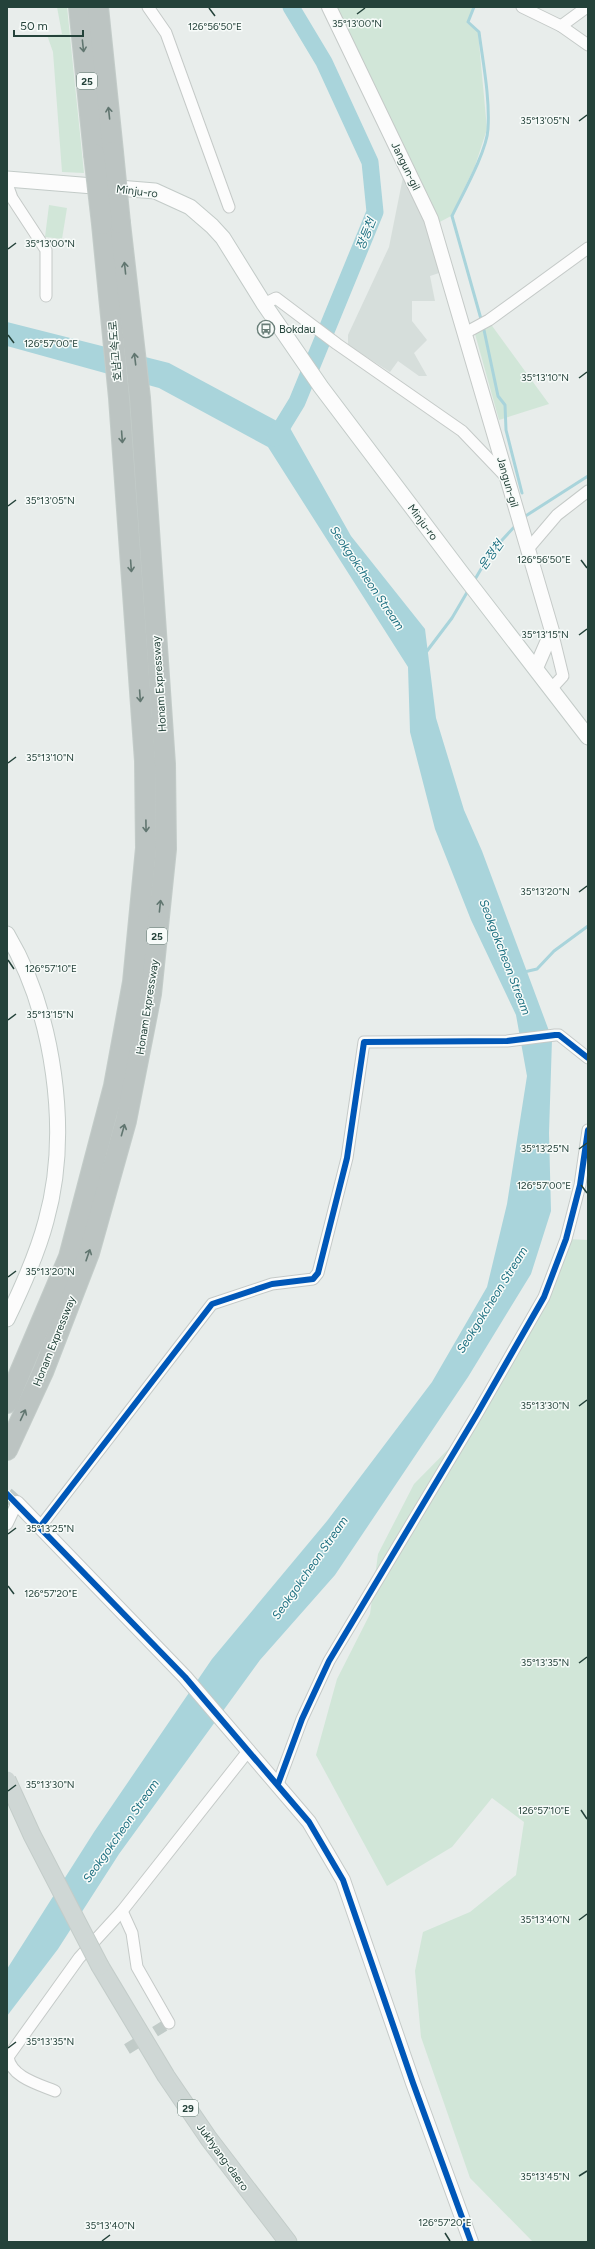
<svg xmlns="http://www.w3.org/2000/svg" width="595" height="2249" font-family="Figtree,'Noto Sans KR',sans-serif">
	<rect width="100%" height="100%" fill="#e8edeb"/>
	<polygon fill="#d6dedb" points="403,177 427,222 442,272 430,276 435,301 412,301 412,321 427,340 414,353 427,376 419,376 398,361 390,372 348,345 348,335 389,247"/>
	<g fill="#d1e6d8">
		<polygon points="57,7 67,7 84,173 62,172 53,52 47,35 62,34"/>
		<polygon points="332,7 473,7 467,23 478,32 487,129 475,166 451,216 436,224"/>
		<polygon points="49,205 67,208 62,239 45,237"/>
		<polygon points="490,323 549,404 499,420 475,334"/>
		<polygon points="568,1239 588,1240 588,2242 533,2242 470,2178 421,2037 415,1971 423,1932 470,1912 516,1875 524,1822 492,1798 452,1847 387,1886 316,1755 337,1679 370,1614 378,1554 414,1484 481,1416"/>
	</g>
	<polygon fill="#a9d4db" points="7,322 169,363 290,428 351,536 425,629 436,718 464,810 482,851 552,1039 549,1133 551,1211 531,1274 468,1377 335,1575 260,1660 119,1854 58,1949 7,2016 7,1969 94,1832 212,1659 327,1521 432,1382 487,1287 507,1204 527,1076 516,1015 471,920 435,829 410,732 408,667 268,447 159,388 7,346"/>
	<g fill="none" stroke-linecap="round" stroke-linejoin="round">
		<g stroke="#a9d4db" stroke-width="3">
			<path d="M 474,7 L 468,22 L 479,32 C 483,63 490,97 488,129 C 487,151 462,195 452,216 L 481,319"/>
			<polyline points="484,330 498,396 505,405 506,430 522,493"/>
			<polyline points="524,517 588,476"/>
			<polyline points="474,581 491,552 516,525"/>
			<polyline points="427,651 452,618 469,589"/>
			<polyline points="524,972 537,969 554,951 588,926"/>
		</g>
		<polyline stroke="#a9d4db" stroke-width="17" points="275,438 297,402 375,212 370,162 324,62 291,7"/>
		<polyline stroke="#c1cbc8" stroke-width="11" stroke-dasharray="11 5.5" stroke-linecap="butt" points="127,2049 169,2023"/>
		<polyline stroke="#c1cbc8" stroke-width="14" stroke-dasharray="14 7" stroke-linecap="butt" points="7,1494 17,1503"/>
		<defs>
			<g id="minor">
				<polyline points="148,7 166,33 229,207"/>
				<polyline points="522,7 561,26 588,45"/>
				<polyline points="561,26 587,7"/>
				<polyline points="7,184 12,198 46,250 46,296"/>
				<polyline points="264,304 276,298 337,344 462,431 506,477"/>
				<polyline points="465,333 489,320 588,248"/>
				<polyline points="528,549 557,515 588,491"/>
				<polyline points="551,689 563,676 552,631"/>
				<polyline points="7,1524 17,1503"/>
				<polyline points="40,1527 212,1304 272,1284 313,1279 318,1273 347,1158 364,1042 507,1041 555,1035 559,1035 588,1058"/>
				<polyline points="278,1784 302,1719 329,1661 477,1414 544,1297 566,1239 580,1185 588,1130"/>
				<polyline points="122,1911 132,1933 137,1967 169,2023"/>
				<path d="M 55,2091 C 38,2084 11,2077 8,2057 L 79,1958 L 122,1911 L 249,1750"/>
			</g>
			<g id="tertiary">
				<polyline points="329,7 431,219 552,631 536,668"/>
				<polyline points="17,1503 185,1677 309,1822 343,1880 413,2083 471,2242"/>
			</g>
			<g id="secondary">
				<polyline points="7,179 155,191 190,207 212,226 223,238 264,304 321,387 460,571 588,737"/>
				<path d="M 7,934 C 54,1013 71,1132 46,1221 C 37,1255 22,1288 7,1319"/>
			</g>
			<polyline id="primary" points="100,1966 166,2076 209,2139 288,2242"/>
			<g id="motorway">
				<polyline points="79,7 94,154"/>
				<polyline points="98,7 113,152"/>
				<polyline points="7,1403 69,1257 114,1086 133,982 146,848 145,761 119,398 102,224"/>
				<polyline points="7,1450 43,1372 89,1253 126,1121 151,994 166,849 165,764 140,398 120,223"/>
			</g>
		</defs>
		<use href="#minor" stroke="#c5cac8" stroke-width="13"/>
		<use href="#tertiary" stroke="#c5cac8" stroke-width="16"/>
		<use href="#secondary" stroke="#c3cbc8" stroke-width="17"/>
		<use href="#primary" stroke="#c3ccc9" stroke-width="19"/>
		<use href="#motorway" stroke="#c3ccc9" stroke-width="22"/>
		<use href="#minor" stroke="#fcfcfc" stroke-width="11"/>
		<use href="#tertiary" stroke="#fcfcfc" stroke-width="14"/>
		<use href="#secondary" stroke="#fcfcfc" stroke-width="15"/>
		<use href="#primary" stroke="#cfd7d5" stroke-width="17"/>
		<use href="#motorway" stroke="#bcc4c2" stroke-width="20"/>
		<defs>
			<polyline id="primary-bridge" points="7,1780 32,1835 100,1966"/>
			<g id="motorway-bridge">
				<polyline points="113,152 120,223"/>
				<polyline points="94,154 102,224"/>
			</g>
		</defs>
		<use href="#primary-bridge" stroke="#c3ccc9" stroke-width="19" stroke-linecap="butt"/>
		<use href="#motorway-bridge" stroke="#c3ccc9" stroke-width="22" stroke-linecap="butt"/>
		<use href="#primary-bridge" stroke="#cfd7d5" stroke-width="17"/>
		<use href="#motorway-bridge" stroke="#bcc4c2" stroke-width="20"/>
		<defs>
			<g id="cycleway">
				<polyline points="7,1494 185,1677 309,1822 343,1880 413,2083 471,2242"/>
				<polyline points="40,1527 212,1304 272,1284 313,1279 318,1273 347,1158 364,1042 507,1041 555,1035 559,1035 588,1058"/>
				<polyline points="278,1784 302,1719 329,1661 477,1414 544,1297 566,1239 580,1185 588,1130"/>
			</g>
		</defs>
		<use href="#cycleway" stroke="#f7fbf9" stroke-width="8"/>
		<use href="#cycleway" stroke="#0057b8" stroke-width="6"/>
	</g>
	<defs><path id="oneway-shaft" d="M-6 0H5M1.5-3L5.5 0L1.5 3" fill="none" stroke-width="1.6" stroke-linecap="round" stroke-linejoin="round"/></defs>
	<g stroke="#617670">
		<use href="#oneway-shaft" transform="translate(83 46) rotate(84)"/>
		<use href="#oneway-shaft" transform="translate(109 113) rotate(-96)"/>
		<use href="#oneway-shaft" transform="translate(125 268) rotate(-96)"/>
		<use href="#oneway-shaft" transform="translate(135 359) rotate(-97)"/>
		<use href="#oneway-shaft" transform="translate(122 437) rotate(86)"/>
		<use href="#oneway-shaft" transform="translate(131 566) rotate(86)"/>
		<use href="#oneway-shaft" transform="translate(140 696) rotate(86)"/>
		<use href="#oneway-shaft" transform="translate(146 826) rotate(89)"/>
		<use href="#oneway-shaft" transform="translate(160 906) rotate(-84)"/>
		<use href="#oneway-shaft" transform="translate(123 1130) rotate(-74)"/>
		<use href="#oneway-shaft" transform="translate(88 1255) rotate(-71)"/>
		<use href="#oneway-shaft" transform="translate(23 1415) rotate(-65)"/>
	</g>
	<path fill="none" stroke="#24423a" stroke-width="1.5" d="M 209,8 L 215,16M 357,14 L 365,8M 579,121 L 587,115M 8,249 L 16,243M 8,335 L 14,343M 579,378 L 587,372M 8,506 L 16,500M 581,560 L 587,568M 579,635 L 587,629M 8,763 L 16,757M 579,892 L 587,886M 8,960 L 14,969M 8,1020 L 16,1014M 579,1149 L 587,1143M 581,1185 L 587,1193M 8,1277 L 16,1271M 579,1406 L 587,1400M 8,1534 L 16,1528M 8,1586 L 14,1594M 579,1663 L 587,1657M 8,1791 L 16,1785M 581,1810 L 587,1819M 579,1920 L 587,1914M 8,2048 L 16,2042M 579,2176 L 587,2171M 445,2233 L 450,2241M 102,2241 L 110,2235"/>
	<defs>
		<symbol id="bus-ring" viewBox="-11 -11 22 22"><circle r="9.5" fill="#f7fbf9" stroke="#697e78" stroke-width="1.5"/><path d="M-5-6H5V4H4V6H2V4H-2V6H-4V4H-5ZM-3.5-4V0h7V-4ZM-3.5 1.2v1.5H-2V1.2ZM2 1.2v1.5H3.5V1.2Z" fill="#697e78"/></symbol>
	</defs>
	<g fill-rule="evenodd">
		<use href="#bus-ring" x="256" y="319" width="20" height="20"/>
	</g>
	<g text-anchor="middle" stroke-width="3" stroke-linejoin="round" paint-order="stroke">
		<g fill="#f7fbf9" stroke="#637a73" stroke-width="1">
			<rect x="77" y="73" width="20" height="16" rx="3"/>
			<rect x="147" y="928" width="20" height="16" rx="3"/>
			<rect x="178" y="2100" width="20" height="16" rx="3"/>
		</g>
		<g font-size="10" font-weight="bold" fill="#24423a">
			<text x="87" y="85">25</text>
			<text x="157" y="940">25</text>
			<text x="188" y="2112">29</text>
		</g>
		<g font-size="11" fill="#24423a" stroke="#f7fbf9">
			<text transform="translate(406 166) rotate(64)" y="4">Jangun-gil</text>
			<text transform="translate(137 191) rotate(7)" y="4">Minju-ro</text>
			<text transform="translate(115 351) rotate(-95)" y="4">호남고속도로</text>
			<text transform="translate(508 482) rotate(74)" y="4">Jangun-gil</text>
			<text transform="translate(423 522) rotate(53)" y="4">Minju-ro</text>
			<text transform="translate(159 684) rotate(-94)" y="4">Honam Expressway</text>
			<text transform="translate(147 1007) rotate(-81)" y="4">Honam Expressway</text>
			<text transform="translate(54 1341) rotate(-68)" y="4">Honam Expressway</text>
			<text transform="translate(223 2157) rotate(54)" y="4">Jukhyang-daero</text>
		</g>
		<g font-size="11" fill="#24423a" stroke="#f7fbf9" text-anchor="start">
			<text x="279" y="333">Bokdau</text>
		</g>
		<g font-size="12" font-style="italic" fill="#1c6f80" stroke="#f7fbf9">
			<text transform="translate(366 234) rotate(-68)" y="4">장등천</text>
			<text transform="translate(491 555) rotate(-54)" y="4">운정천</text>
			<text transform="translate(367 578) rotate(56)" y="4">Seokgokcheon Stream</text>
			<text transform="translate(505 957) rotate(69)" y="4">Seokgokcheon Stream</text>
			<text transform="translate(492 1300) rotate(-58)" y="4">Seokgokcheon Stream</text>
			<text transform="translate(310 1568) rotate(-55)" y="4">Seokgokcheon Stream</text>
			<text transform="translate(121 1831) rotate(-55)" y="4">Seokgokcheon Stream</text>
		</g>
	</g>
	<g font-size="10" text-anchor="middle" fill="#24423a" stroke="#f7fbf9" stroke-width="3" stroke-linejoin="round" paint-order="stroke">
		<text x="357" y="27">35°13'00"N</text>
		<text x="215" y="30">126°56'50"E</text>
		<text x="545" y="124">35°13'05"N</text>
		<text x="50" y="247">35°13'00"N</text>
		<text x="51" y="347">126°57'00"E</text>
		<text x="545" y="381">35°13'10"N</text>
		<text x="50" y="504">35°13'05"N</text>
		<text x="544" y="563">126°56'50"E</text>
		<text x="545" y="638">35°13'15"N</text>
		<text x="50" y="761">35°13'10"N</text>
		<text x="545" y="895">35°13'20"N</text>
		<text x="51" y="972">126°57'10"E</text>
		<text x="50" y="1018">35°13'15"N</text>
		<text x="545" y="1152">35°13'25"N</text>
		<text x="544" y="1189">126°57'00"E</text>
		<text x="50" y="1275">35°13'20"N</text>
		<text x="545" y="1409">35°13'30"N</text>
		<text x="50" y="1532">35°13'25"N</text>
		<text x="51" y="1597">126°57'20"E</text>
		<text x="545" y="1666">35°13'35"N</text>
		<text x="50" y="1788">35°13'30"N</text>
		<text x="544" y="1814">126°57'10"E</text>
		<text x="545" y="1923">35°13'40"N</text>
		<text x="50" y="2045">35°13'35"N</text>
		<text x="545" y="2180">35°13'45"N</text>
		<text x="445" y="2226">126°57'20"E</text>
		<text x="110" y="2229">35°13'40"N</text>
	</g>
	<rect width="595" height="2249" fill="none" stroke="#24423a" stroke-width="16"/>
	<path d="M14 30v6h69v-6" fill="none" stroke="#24423a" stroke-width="2"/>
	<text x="20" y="30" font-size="12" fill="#24423a" stroke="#f7fbf9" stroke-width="3" paint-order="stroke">50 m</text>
</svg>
